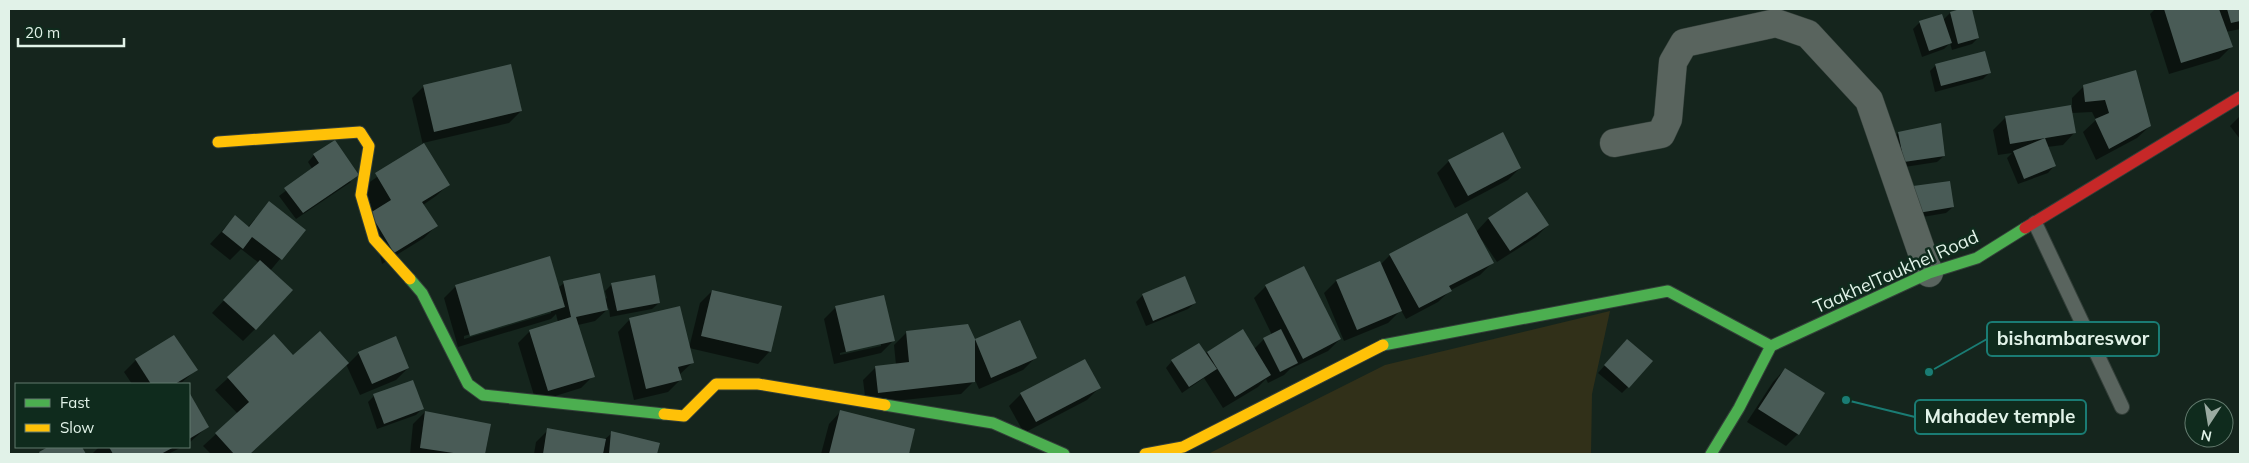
<svg xmlns="http://www.w3.org/2000/svg" width="2249" height="463" font-family="Mulish,sans-serif">
	<rect width="100%" height="100%" fill="#15251d"/>
	<polygon fill="#313019" points="1610,311 1592,394 1591,454 1208,454 1385,365"/>
	<g fill="#0007" fill-rule="evenodd">
		<polygon points="1965,9 1970,9 1978,38 1972,44 1952,50 1950,43 1944,49 1922,57 1913,29 1920,22 1943,20 1950,13"/>
		<polygon points="2155,9 2240,9 2240,29 2226,32 2231,47 2219,59 2169,74 2150,14"/>
		<polygon points="1936,65 1989,73 1983,79 1935,92 1930,71"/>
		<polygon points="424,86 521,111 509,123 423,143 449,184 436,196 423,205 436,226 424,238 382,264 364,186 423,145 412,98"/>
		<polygon points="2084,86 2150,126 2137,138 2096,160 2083,132 2096,120 2092,112 2072,113 2075,132 2063,145 2047,147 2054,166 2048,173 2018,184 2007,158 2012,153 1998,155 1993,130 2005,118 2072,106 2072,98"/>
		<polygon points="2240,116 2240,139 2230,126"/>
		<polygon points="1898,133 1944,156 1937,162 1898,168 1892,139"/>
		<polygon points="314,155 351,182 296,219 279,196 313,170 308,162"/>
		<polygon points="1449,161 1520,168 1508,180 1455,208 1437,173"/>
		<polygon points="1914,187 1953,207 1946,213 1911,219"/>
		<polygon points="1527,193 1548,225 1536,237 1497,262 1482,240 1481,241 1492,263 1480,275 1451,290 1438,302 1406,319 1401,310 1388,323 1344,341 1324,293 1336,281 1381,264 1390,255 1476,232 1488,219"/>
		<polygon points="269,203 304,230 270,271 255,329 243,341 212,313 259,263 241,249 230,260 210,244 235,217 248,227"/>
		<path d="M 564,283 L 605,299 L 607,298 L 605,291 L 612,284 L 659,303 L 652,309 L 610,317 L 609,308 L 595,321 L 578,325 L 593,376 L 581,388 L 536,402 L 518,343 L 530,331 L 558,322 L 556,314 L 551,319 L 458,347 L 444,298 L 456,286 L 558,288 ZM 551,310 L 551,313 L 464,339 L 464,336 Z"/>
		<polygon points="1266,286 1340,339 1328,351 1290,369 1284,375 1268,383 1266,379 1258,387 1223,408 1204,378 1182,393 1166,368 1172,361 1208,352 1254,349 1264,339 1272,335 1254,298"/>
		<polygon points="712,291 770,351 758,364 689,348 700,303"/>
		<polygon points="1143,295 1195,303 1188,309 1146,326 1136,302"/>
		<path d="M 836,307 L 893,341 L 881,353 L 834,364 L 824,319 ZM 881,343 L 881,346 L 840,355 L 840,353 Z"/>
		<polygon points="630,319 693,362 679,375 680,380 668,392 634,400 618,332"/>
		<polygon points="1019,321 1035,358 1023,370 979,389 975,380 961,394 866,404 863,380 875,368 896,365 894,345 906,333 974,341"/>
		<polygon points="274,336 293,357 348,364 359,353 408,368 396,380 360,395 346,364 249,454 211,454 203,446 238,414 215,390"/>
		<polygon points="1621,347 1628,387 1622,393 1598,373"/>
		<polygon points="136,360 196,370 180,384 132,384 124,372"/>
		<polygon points="1785,369 1824,394 1798,434 1786,446 1747,422 1773,382"/>
		<polygon points="1099,388 1087,400 1024,433 1009,406 1021,394"/>
		<polygon points="189,395 207,427 189,443"/>
		<polygon points="374,396 422,409 416,415 377,429 368,402"/>
		<polygon points="841,411 914,430 907,454 821,454 829,424"/>
		<polygon points="425,412 490,425 484,454 410,454 413,424"/>
		<polygon points="548,430 604,440 612,433 659,444 656,454 534,454 536,442"/>
		<polygon points="51,447 80,447 84,454 38,454"/>
		<polygon points="99,447 182,447 168,454 94,454 93,453"/>
	</g>
	<g fill="#495b56">
		<polygon points="1960,9 1972,9 1979,38 1958,44 1950,12"/>
		<polygon points="2164,9 2219,9 2233,47 2181,63"/>
		<polygon points="2227,9 2240,9 2240,21 2231,23"/>
		<polygon points="1942,14 1952,43 1929,51 1919,21"/>
		<polygon points="1985,51 1991,73 1941,86 1935,64"/>
		<polygon points="511,64 522,111 434,132 423,85"/>
		<polygon points="2136,70 2151,126 2109,149 2095,119 2109,113 2105,100 2085,102 2083,85"/>
		<polygon points="2071,105 2076,133 2010,144 2005,116"/>
		<polygon points="1941,123 1945,156 1904,162 1898,132"/>
		<polygon points="1503,132 1521,168 1468,196 1448,160"/>
		<polygon points="2045,138 2056,166 2024,179 2013,151"/>
		<polygon points="335,140 359,175 303,213 284,188 319,163 313,154"/>
		<polygon points="424,143 450,185 422,202 438,226 394,253 370,213 391,200 375,173"/>
		<polygon points="1950,181 1954,207 1918,213 1913,186"/>
		<polygon points="1527,192 1549,225 1510,251 1488,218"/>
		<polygon points="269,201 306,230 282,260 252,237 243,249 222,232 235,215 249,227"/>
		<polygon points="1467,213 1494,263 1449,286 1452,291 1419,308 1389,254"/>
		<polygon points="550,256 565,307 470,336 455,285"/>
		<polygon points="260,260 293,290 256,330 223,300"/>
		<polygon points="1380,261 1402,311 1357,330 1336,280"/>
		<polygon points="1304,266 1341,339 1303,359 1265,285"/>
		<polygon points="600,273 608,310 576,317 595,377 548,391 529,330 571,317 563,281"/>
		<polygon points="655,275 660,303 617,311 611,283"/>
		<polygon points="1185,276 1196,303 1153,321 1142,294"/>
		<polygon points="712,290 782,306 771,352 701,336"/>
		<polygon points="884,295 895,341 846,352 835,306"/>
		<polygon points="680,306 694,363 678,367 682,380 646,389 629,318"/>
		<polygon points="1020,320 1037,358 991,378 975,339"/>
		<polygon points="968,324 975,339 975,382 878,393 875,366 909,362 906,331"/>
		<polygon points="1243,329 1271,375 1235,397 1207,352"/>
		<polygon points="1281,329 1298,363 1280,372 1263,338"/>
		<polygon points="320,331 349,363 250,454 234,454 215,433 249,402 227,377 274,334 293,355"/>
		<polygon points="174,335 198,370 175,384 151,384 135,359"/>
		<polygon points="396,336 409,368 372,384 358,352"/>
		<polygon points="1627,339 1653,361 1629,388 1604,365"/>
		<polygon points="1199,343 1217,369 1189,387 1171,360"/>
		<polygon points="1085,359 1101,388 1036,422 1020,393"/>
		<polygon points="1785,368 1825,393 1799,435 1758,409"/>
		<polygon points="413,380 424,409 384,424 373,394"/>
		<polygon points="189,392 209,427 189,439"/>
		<polygon points="840,410 915,429 909,454 829,454"/>
		<polygon points="425,411 491,424 485,454 460,454 420,448"/>
		<polygon points="547,428 606,439 603,454 543,454"/>
		<polygon points="611,431 660,443 657,454 609,454"/>
		<polygon points="48,447 82,447 86,454 40,454 39,452"/>
		<polygon points="109,447 174,447 161,454 113,454"/>
	</g>
	<g fill="none" stroke-linecap="round" stroke-linejoin="round">
		<defs>
			<polyline id="lane" points="2035,223 2122,407"/>
			<polyline id="street" points="1614,143 1661,134 1668,119 1673,62 1684,43 1776,23 1808,34 1869,100 1929,273"/>
			<g id="fast">
				<polyline points="410,279 422,293 468,384 483,395 664,414"/>
				<polyline points="1383,345 1668,291 1771,346"/>
				<polyline points="885,405 993,423 1064,454"/>
				<polyline points="1711,454 1739,408 1771,346 1929,273 1977,258 2025,228"/>
			</g>
			<g id="slow">
				<polyline points="218,142 360,132 369,146 361,195 374,239 410,279"/>
				<polyline points="664,414 684,416 716,384 758,384 885,405"/>
				<polyline points="1145,454 1183,447 1383,345"/>
			</g>
			<polyline id="jam" points="2025,228 2240,97"/>
		</defs>
		<use href="#lane" stroke="#333f39" stroke-width="16"/>
		<use href="#street" stroke="#333f39" stroke-width="29"/>
		<use href="#fast" stroke="#333f39" stroke-width="13"/>
		<use href="#slow" stroke="#333f39" stroke-width="13"/>
		<use href="#jam" stroke="#333f39" stroke-width="13"/>
		<use href="#lane" stroke="#59645e" stroke-width="14"/>
		<use href="#street" stroke="#59645e" stroke-width="28"/>
		<use href="#fast" stroke="#4caf50" stroke-width="11"/>
		<use href="#slow" stroke="#ffc107" stroke-width="11"/>
		<use href="#jam" stroke="#c62828" stroke-width="11"/>
	</g>
	<g text-anchor="middle" stroke-width="5" stroke-linejoin="round" paint-order="stroke">
		<g font-size="18" fill="#e1f2e8" stroke="#0f2b1d">
			<text transform="translate(1896 272) rotate(-24)" y="6">TaakhelTaukhel Road</text>
		</g>
	</g>
	<path fill="none" stroke="#1a7c74" stroke-width="2" d="M1929 372L1987 339M1846 400L1915 417"/>
	<g fill="#1a7c74" stroke="#0f2b1d" stroke-width="2">
		<circle cx="1929" cy="372" r="5"/>
		<circle cx="1846" cy="400" r="5"/>
	</g>
	<g fill="#0f2b1d" stroke="#1a7c74" stroke-width="2">
		<rect x="1987" y="322" width="172" height="34" rx="5"/>
		<rect x="1915" y="400" width="171" height="34" rx="5"/>
	</g>
	<g font-size="19" text-anchor="middle" font-weight="bold" fill="#e1f2e8">
		<text x="2073" y="345">bishambareswor</text>
		<text x="2000" y="423">Mahadev temple</text>
	</g>
	<rect width="2249" height="463" fill="none" stroke="#e1f2e8" stroke-width="20"/>
	<rect x="15" y="383" width="175" height="65" fill="#0f2b1d" stroke="#637b6e"/>
	<rect x="25" y="399" width="25" height="8" fill="#4caf50" stroke="#637b6e"/>
	<text x="60" y="408" font-size="15" fill="#e1f2e8">Fast</text>
	<rect x="25" y="424" width="25" height="8" fill="#ffc107" stroke="#637b6e"/>
	<text x="60" y="433" font-size="15" fill="#e1f2e8">Slow</text>
	<g transform="translate(2209 423) rotate(192)"><circle r="24" fill="#0f2b1d" stroke="#637b6e"/>
	<path d="M0-4L9 19L0 12L-9 19Z" fill="#9aaaa1"/>
	<text y="-8" font-size="14" font-weight="bold" text-anchor="middle" fill="#e1f2e8">N</text>
	</g>
	<path d="M18 38v8h106v-8" fill="none" stroke="#e1f2e8" stroke-width="2.5"/>
	<text x="25" y="38" font-size="15" fill="#e1f2e8" stroke="#0f2b1d" stroke-width="4" paint-order="stroke">20 m</text>
</svg>
